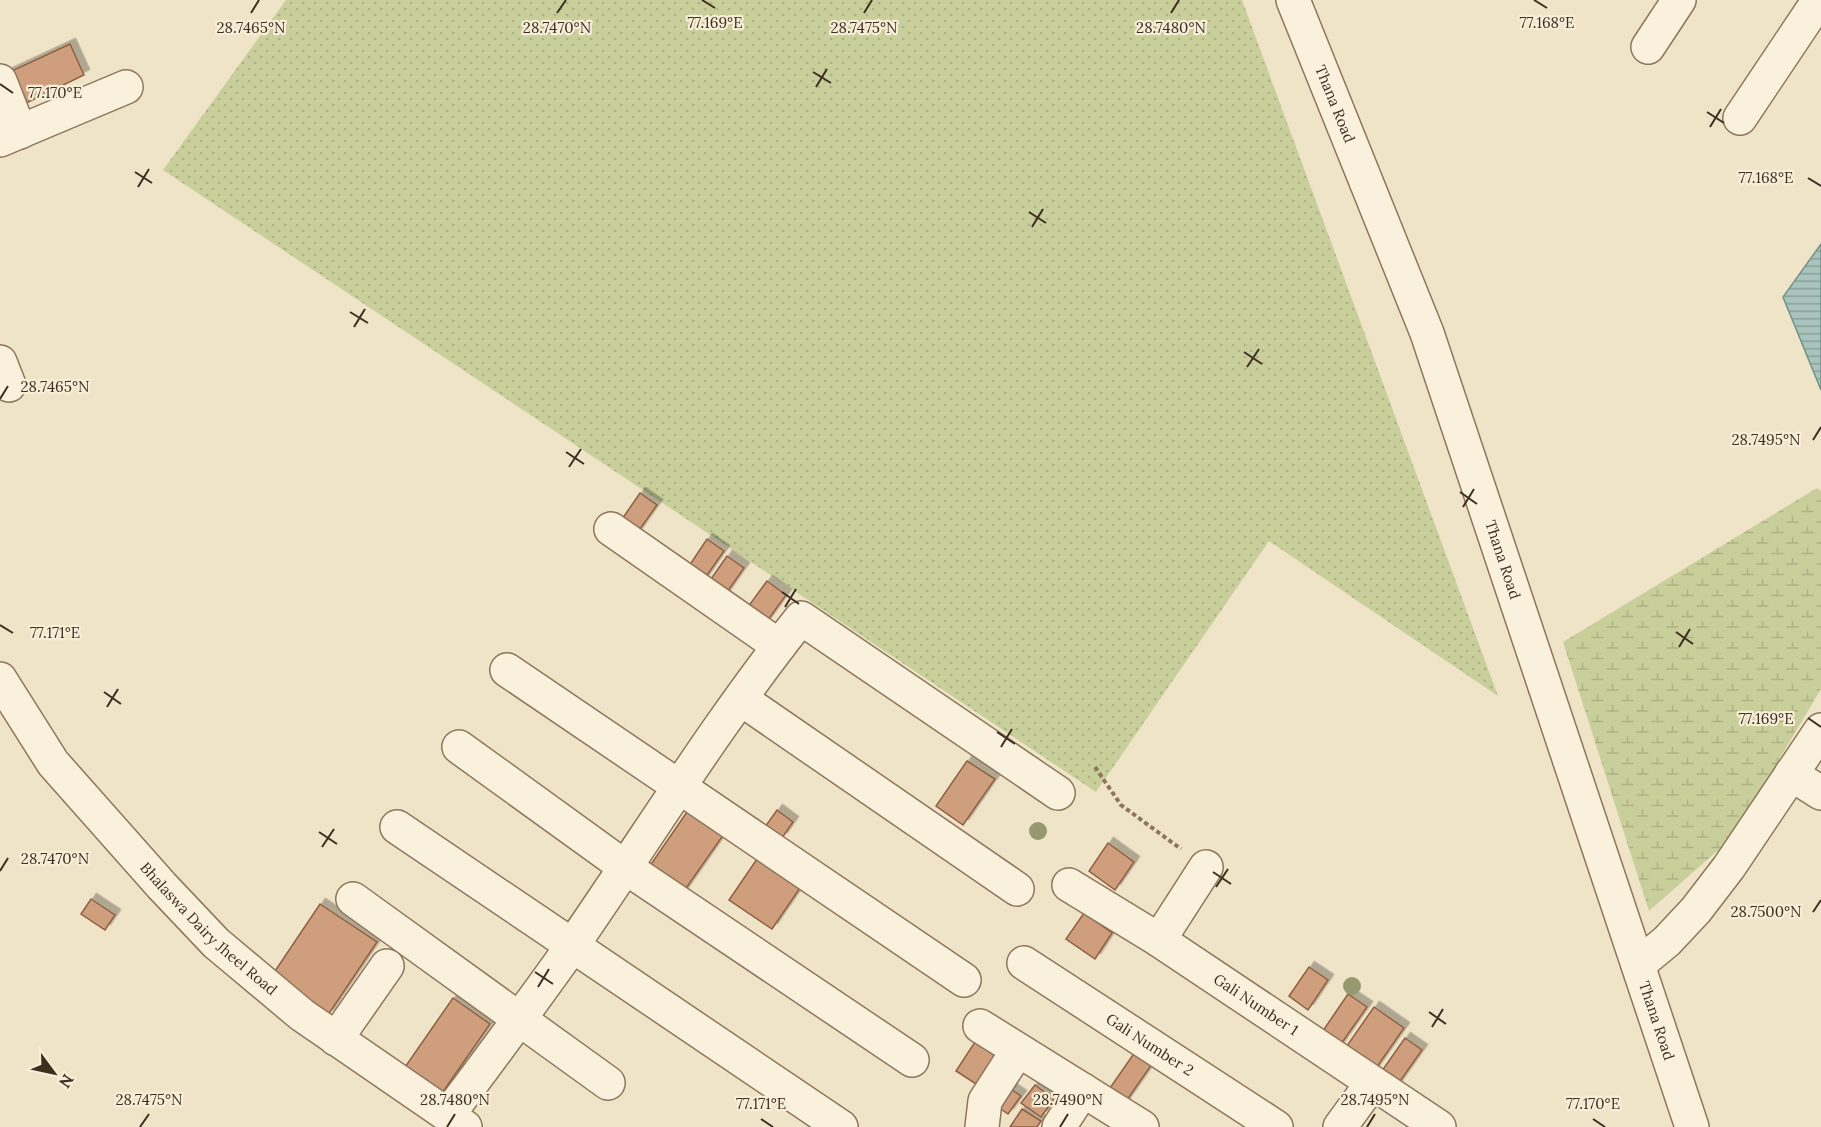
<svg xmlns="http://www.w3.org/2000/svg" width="1821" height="1127" font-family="Lora,serif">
	<defs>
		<pattern id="grass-dots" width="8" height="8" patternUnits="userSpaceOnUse" patternTransform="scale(1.5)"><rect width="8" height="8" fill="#c9cf9b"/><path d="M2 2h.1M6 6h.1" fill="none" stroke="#aeb285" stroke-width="1.8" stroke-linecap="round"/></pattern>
		<pattern id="wetland-marsh" width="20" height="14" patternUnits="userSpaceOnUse" patternTransform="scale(1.5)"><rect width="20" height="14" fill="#c9cf9b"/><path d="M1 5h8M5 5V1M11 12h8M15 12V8" fill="none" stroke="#aeb285"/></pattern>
		<pattern id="water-rules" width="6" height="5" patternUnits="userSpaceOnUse" patternTransform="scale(1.5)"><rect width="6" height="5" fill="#a9c4bc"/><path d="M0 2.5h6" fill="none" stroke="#8ba098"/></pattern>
		<filter id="shadow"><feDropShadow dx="5.5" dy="-5.5" stdDeviation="0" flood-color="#0004"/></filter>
	</defs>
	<rect width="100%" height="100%" fill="#f0e4c8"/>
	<polygon fill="url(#grass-dots)" points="286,0 1242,0 1498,696 1269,541 1096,792 163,170"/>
	<polygon fill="url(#wetland-marsh)" points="1817,488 1821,491 1821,689 1732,838 1649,911 1563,642"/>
	<polygon fill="url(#water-rules)" stroke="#6f938a" stroke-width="1.5" points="1821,244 1821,390 1783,297"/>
	<g fill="#cf9f7d" stroke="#8d5f41" stroke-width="1.5" filter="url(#shadow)">
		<polygon points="70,44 84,75 18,107 3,75"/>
		<polygon points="640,493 657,505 635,536 618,525"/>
		<polygon points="707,539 724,551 703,581 687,569"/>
		<polygon points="727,556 744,568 723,598 706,586"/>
		<polygon points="767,581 786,595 765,624 745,611"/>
		<polygon points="967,761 995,779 963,825 936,806"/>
		<polygon points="689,809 724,834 682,894 647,870"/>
		<polygon points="777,810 793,822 782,838 765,827"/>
		<polygon points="1108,843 1134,862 1115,890 1089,871"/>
		<polygon points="757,859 800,888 772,929 729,900"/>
		<polygon points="91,899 115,915 105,930 81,914"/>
		<polygon points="320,904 377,942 328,1015 271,977"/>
		<polygon points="1084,913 1112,933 1095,959 1066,939"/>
		<polygon points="1309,967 1328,980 1308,1010 1289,996"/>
		<polygon points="1348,994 1367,1007 1334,1054 1316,1041"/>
		<polygon points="453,998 490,1024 440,1096 403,1070"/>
		<polygon points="1374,1007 1404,1028 1372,1074 1342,1053"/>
		<polygon points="1405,1038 1422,1050 1396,1087 1379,1075"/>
		<polygon points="975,1042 995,1056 976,1084 956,1071"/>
		<polygon points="1135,1052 1152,1064 1120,1110 1103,1098"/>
		<polygon points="995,1078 1021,1096 1008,1114 983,1096"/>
		<polygon points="1035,1085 1054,1099 1041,1117 1021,1103"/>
		<polygon points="1022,1109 1041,1121 1037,1127 1010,1127"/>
	</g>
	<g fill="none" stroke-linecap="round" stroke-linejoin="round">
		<defs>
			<g id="minor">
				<path id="s1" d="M 1293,0 L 1427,333 L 1692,1127"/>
				<polyline points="1648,47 1679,0"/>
				<polyline points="0,81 20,132"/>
				<polyline points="1740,118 1819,0"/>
				<polyline points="0,140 126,87"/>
				<polyline points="0,362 9,385"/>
				<polyline points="611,529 779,646"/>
				<polyline points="507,670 964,980"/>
				<path id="s2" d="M 0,679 L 53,763 L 162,886 L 216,943 L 302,1015 L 465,1127"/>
				<polyline points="741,699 1017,889"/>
				<polyline points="459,747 625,867 912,1060"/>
				<polyline points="1791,774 1821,793"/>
				<polyline points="397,827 841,1127"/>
				<path id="s3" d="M 1069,885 L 1159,940 L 1439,1127"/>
				<polyline points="353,899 608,1083"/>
				<polyline points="1159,940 1206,867"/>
				<path id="s4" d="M 1024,963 L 1276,1127"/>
				<polyline points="1638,965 1667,941 1696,910 1729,867 1821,730"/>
				<polyline points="980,1026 1142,1127"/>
				<polyline points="336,1039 387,966"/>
				<path d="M 448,1115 C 490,1059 532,1003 572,946 C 648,836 718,722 801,618 L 1058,793"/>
				<polyline points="982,1127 985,1101 1018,1050"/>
				<polyline points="1059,1127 1083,1090"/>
				<polyline points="1340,1127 1372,1083"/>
			</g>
		</defs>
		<use href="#minor" stroke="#8d765c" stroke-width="36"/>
		<polyline stroke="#8d765c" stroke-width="4" stroke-dasharray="4.5 3" stroke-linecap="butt" points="1095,767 1121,805 1181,849"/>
		<use href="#minor" stroke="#faf1dc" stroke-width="33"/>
	</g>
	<g fill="#96986f">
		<circle cx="1038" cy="831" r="9"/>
		<circle cx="1352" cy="986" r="9"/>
	</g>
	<path fill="none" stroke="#3d2e20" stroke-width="2" d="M 702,0 L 715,8M 1534,0 L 1547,8M 251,13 L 259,0M 557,13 L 566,0M 864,13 L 872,0M 1171,13 L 1179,0M 813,72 L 831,83M 0,84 L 13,93M 816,87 L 827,69M 1707,112 L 1724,123M 1710,127 L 1721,109M 135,172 L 152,183M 1808,178 L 1821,186M 138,187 L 149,169M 1029,212 L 1046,223M 1032,227 L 1043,209M 350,312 L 368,323M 354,327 L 365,309M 1244,352 L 1262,364M 1247,367 L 1259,349M 0,399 L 8,386M 1813,440 L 1821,427M 566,452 L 584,464M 569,467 L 581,449M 1460,492 L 1477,504M 1463,507 L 1474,489M 782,592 L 799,604M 785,607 L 796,589M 0,625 L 13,633M 1676,632 L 1693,644M 1679,647 L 1690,629M 104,692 L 121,704M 107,707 L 118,689M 1808,718 L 1821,727M 997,732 L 1015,744M 1001,747 L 1012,729M 319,832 L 337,844M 322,847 L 334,829M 0,871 L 8,858M 1213,872 L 1231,884M 1216,887 L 1228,869M 1813,912 L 1821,900M 535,972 L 553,984M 538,987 L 549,969M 1429,1012 L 1446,1024M 1432,1027 L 1443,1009M 761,1119 L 773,1127M 1593,1119 L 1605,1127M 140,1127 L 149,1114M 447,1127 L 455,1114M 1060,1127 L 1068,1114M 1367,1127 L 1375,1114"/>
	<g text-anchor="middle" stroke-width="4.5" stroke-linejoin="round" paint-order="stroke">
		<g font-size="15" fill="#3d2e20" stroke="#f7eed8">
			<text dy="5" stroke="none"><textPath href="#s1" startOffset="112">Thana Road</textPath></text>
			<text dy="5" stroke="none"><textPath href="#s1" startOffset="598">Thana Road</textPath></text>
			<text dy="5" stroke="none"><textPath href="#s2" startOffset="327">Bhalaswa Dairy Jheel Road</textPath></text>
			<text dy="5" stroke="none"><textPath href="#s3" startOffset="222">Gali Number 1</textPath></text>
			<text dy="5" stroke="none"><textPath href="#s1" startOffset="1084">Thana Road</textPath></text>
			<text dy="5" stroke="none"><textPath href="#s4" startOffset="150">Gali Number 2</textPath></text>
		</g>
	</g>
	<g font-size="15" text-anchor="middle" fill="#3d2e20" stroke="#f7eed8" stroke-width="4.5" stroke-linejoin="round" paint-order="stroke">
		<text x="715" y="28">77.169°E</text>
		<text x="1547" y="28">77.168°E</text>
		<text x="1171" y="33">28.7480°N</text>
		<text x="251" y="33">28.7465°N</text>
		<text x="557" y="33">28.7470°N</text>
		<text x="864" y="33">28.7475°N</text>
		<text x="55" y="98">77.170°E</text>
		<text x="1766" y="183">77.168°E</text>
		<text x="55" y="392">28.7465°N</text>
		<text x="1766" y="445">28.7495°N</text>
		<text x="55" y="638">77.171°E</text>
		<text x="1766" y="724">77.169°E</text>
		<text x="55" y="864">28.7470°N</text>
		<text x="1766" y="917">28.7500°N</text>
		<text x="149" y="1105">28.7475°N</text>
		<text x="455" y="1105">28.7480°N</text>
		<text x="1068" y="1105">28.7490°N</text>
		<text x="1375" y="1105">28.7495°N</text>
		<text x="761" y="1109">77.171°E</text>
		<text x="1593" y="1109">77.170°E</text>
	</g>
	<g transform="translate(54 1073) rotate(123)" stroke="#f7eed8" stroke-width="4.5" paint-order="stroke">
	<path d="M0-4.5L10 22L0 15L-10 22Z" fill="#3d2e20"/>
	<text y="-9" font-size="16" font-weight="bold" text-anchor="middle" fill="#3d2e20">N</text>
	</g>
</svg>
